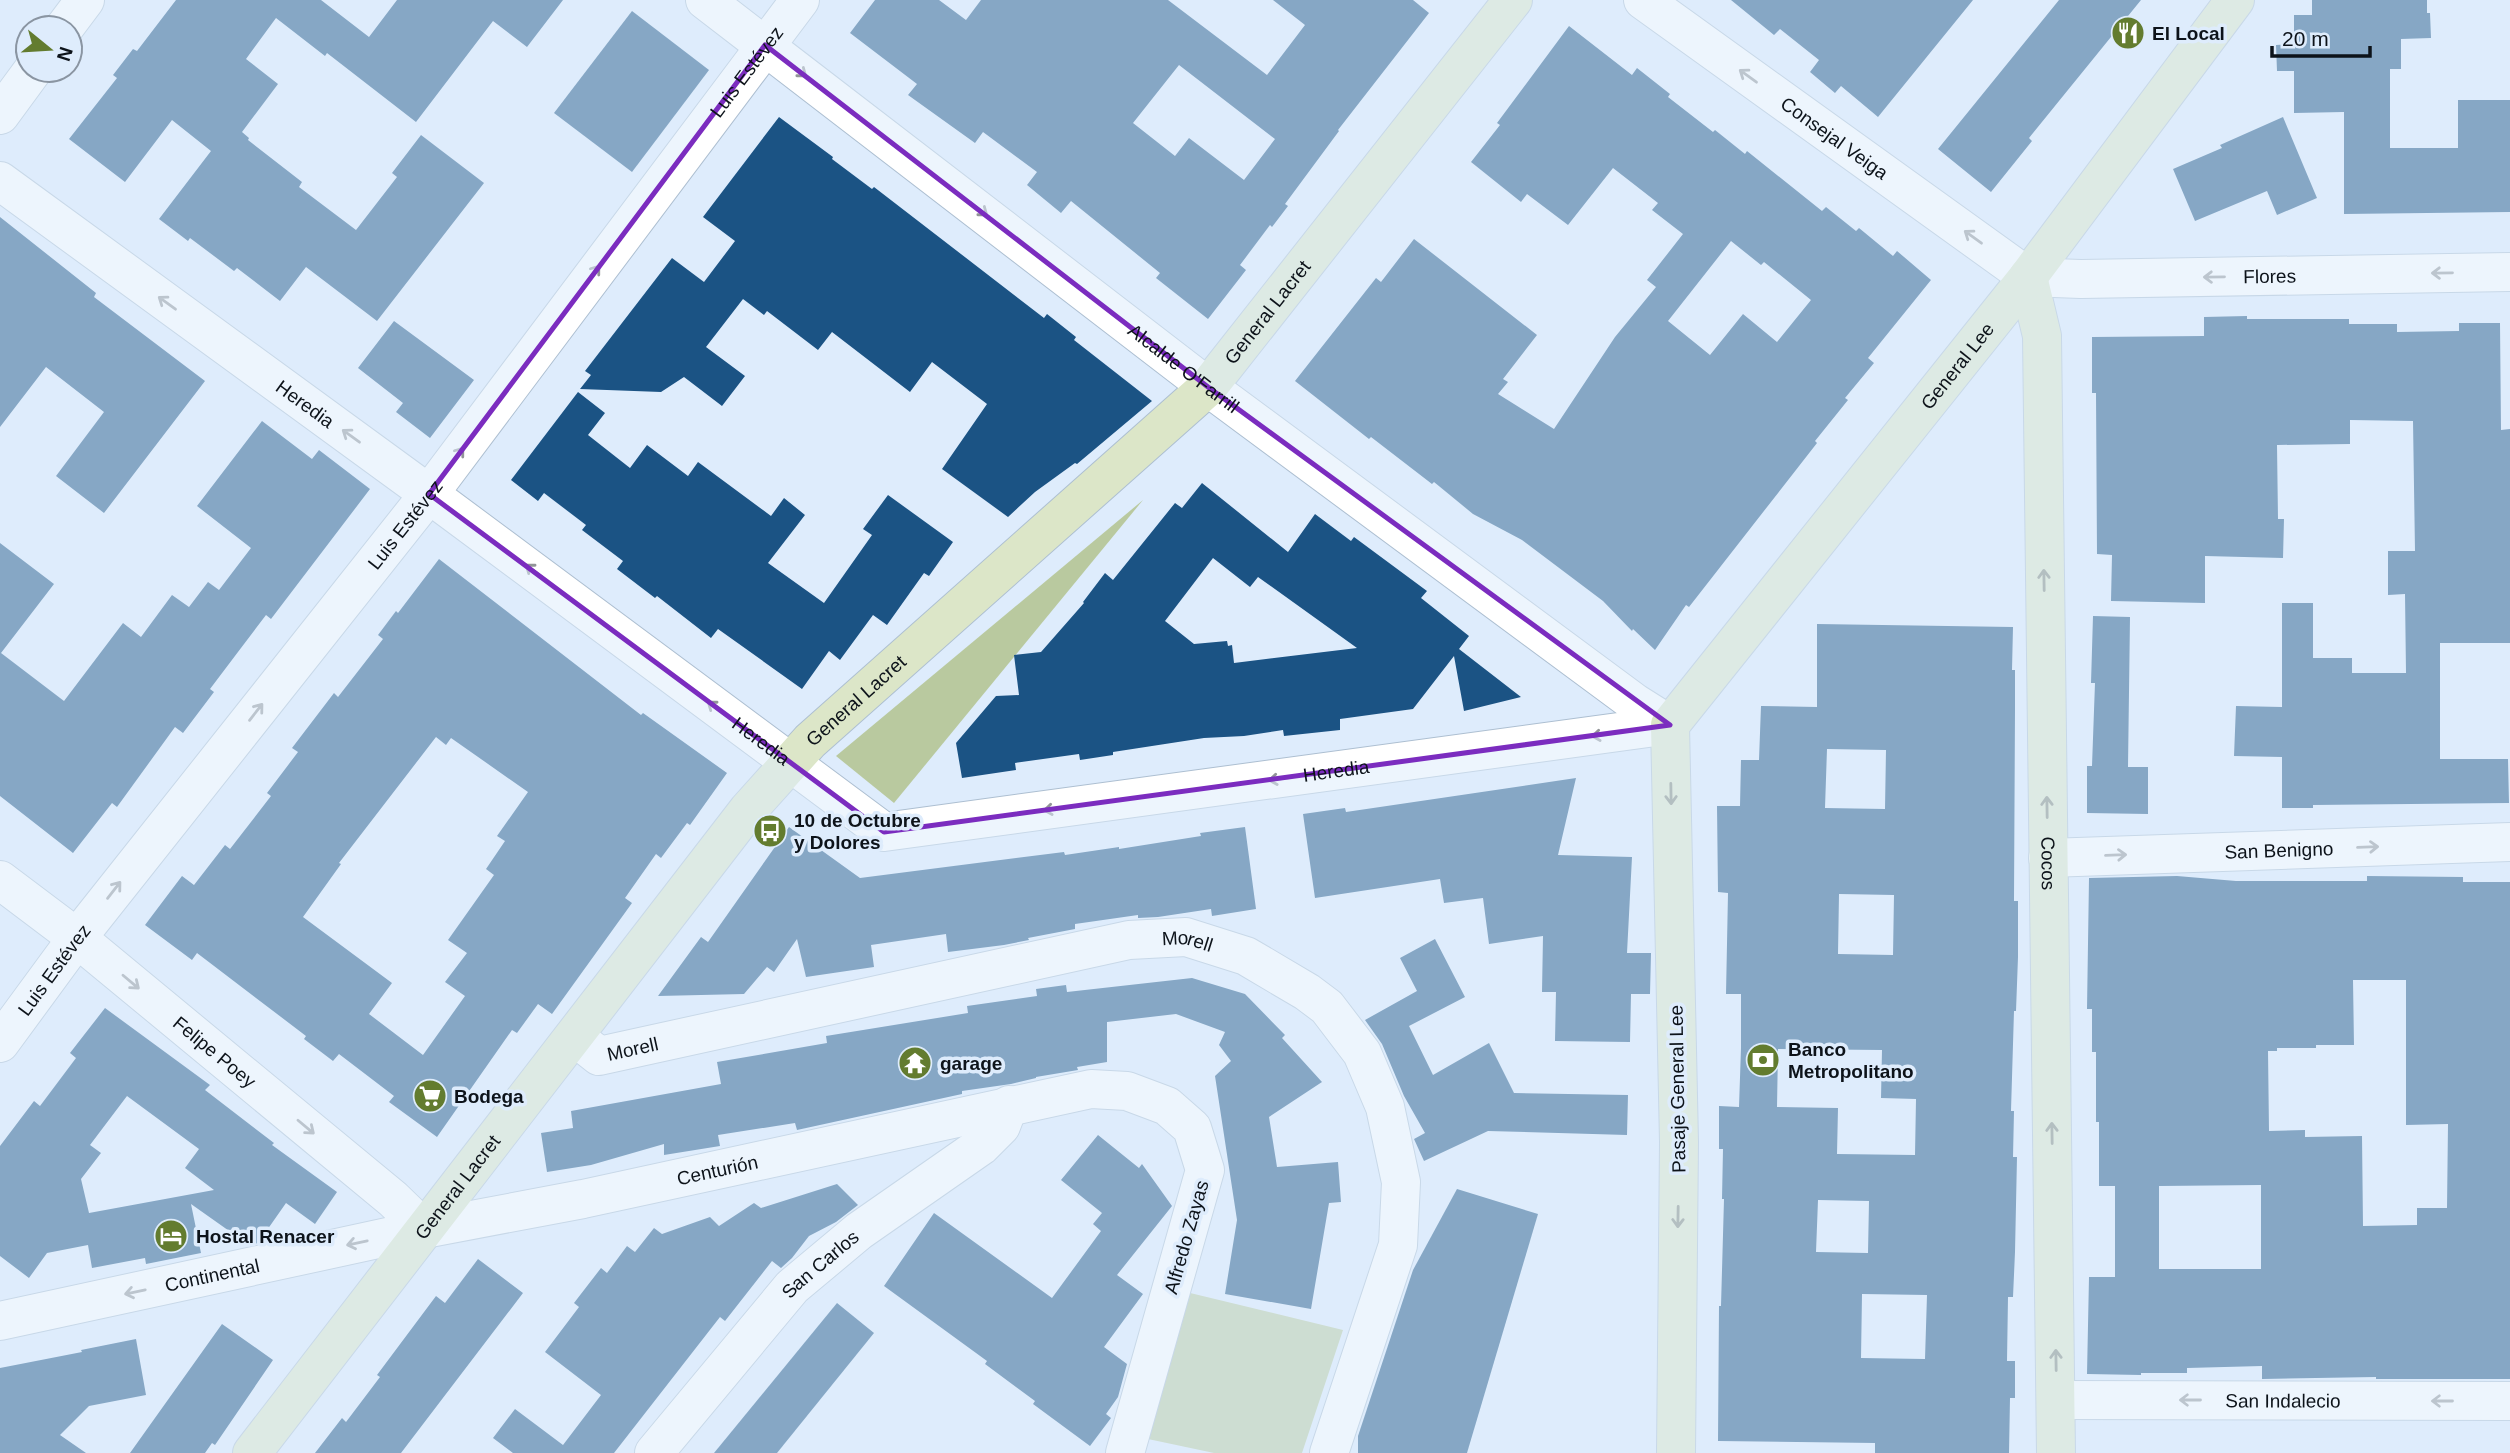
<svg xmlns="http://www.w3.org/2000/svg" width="2510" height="1453" font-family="Arial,sans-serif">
	<rect width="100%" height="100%" fill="#deecfc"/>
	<g fill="#b9c99f">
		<polygon points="1143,500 894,803 836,756"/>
		<polygon points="1186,1292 1343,1330 1302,1453 1214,1453 1148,1439"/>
	</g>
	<g fill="#1b5384" fill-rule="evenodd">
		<polygon points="176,0 321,0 369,37 397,0 563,0 527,47 493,21 416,122 327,53 325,56 276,18 246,59 278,84 242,132 249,138 248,140 302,182 299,187 356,230 397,177 392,173 421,135 484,183 377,321 306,267 280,301 237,268 234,271 190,238 188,241 159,219 211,151 172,120 125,182 69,139 117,78 113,75 133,49 137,51"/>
		<path d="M 875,0 L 939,0 L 966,20 L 981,0 L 1168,0 L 1267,75 L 1305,25 L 1273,0 L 1413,0 L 1429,13 L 1338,130 L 1339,131 L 1285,204 L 1288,206 L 1272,227 L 1270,225 L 1240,265 L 1246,270 L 1208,319 L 1156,278 L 1160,273 L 1071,201 L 1061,213 L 1027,185 L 1037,172 L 983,132 L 975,143 L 908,95 L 917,84 L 850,33 ZM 1179,65 L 1275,139 L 1244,180 L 1189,138 L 1175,156 L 1133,123 Z"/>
		<polygon points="1731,0 1973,0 1878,117 1841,86 1835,93 1810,72 1819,60 1780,29 1774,35"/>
		<polygon points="2059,0 2141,0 2029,138 2032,141 1991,192 1938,149"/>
		<polygon points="2312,0 2427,0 2427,13 2430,13 2431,38 2401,39 2401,69 2390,69 2390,148 2458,148 2458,100 2510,100 2510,212 2344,214 2344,112 2294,113 2294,71 2277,71 2276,45 2294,44 2294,15 2312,15"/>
		<polygon points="632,11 709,70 632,172 554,113"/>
		<path d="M 1569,26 L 1632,75 L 1637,68 L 1670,94 L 1668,97 L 1713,132 L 1715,130 L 1745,154 L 1747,151 L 1822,211 L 1826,207 L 1856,231 L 1859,228 L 1893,256 L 1897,251 L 1931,280 L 1868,358 L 1874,363 L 1845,398 L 1848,400 L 1815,441 L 1817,443 L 1689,607 L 1686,605 L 1655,650 L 1633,629 L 1632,631 L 1603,601 L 1522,540 L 1473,514 L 1434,482 L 1432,484 L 1371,437 L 1369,439 L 1295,381 L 1376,278 L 1381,282 L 1414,239 L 1537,335 L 1503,379 L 1508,382 L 1498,394 L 1554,429 L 1615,337 L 1656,287 L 1647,280 L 1683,234 L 1652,210 L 1658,203 L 1613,168 L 1568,225 L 1527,194 L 1521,202 L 1471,162 L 1500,125 L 1497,123 ZM 1731,241 L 1761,265 L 1764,262 L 1811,300 L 1777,342 L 1743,314 L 1710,355 L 1668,321 Z"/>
		<polygon points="779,117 833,157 832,159 872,189 874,187 1044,318 1047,314 1076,337 1074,340 1152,401 1077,464 1075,463 1035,492 1008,517 942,469 987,404 932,362 910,392 832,332 818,350 767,311 764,315 743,299 706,347 745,376 722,406 684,377 661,392 580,389 591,375 585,371 672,258 704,282 735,241 703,217"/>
		<polygon points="2283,117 2317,198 2277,215 2267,191 2195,221 2173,169 2222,148 2220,145"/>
		<polygon points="0,217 96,293 94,297 205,381 104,513 56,476 104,412 46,367 0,427"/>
		<polygon points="2247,316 2247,319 2349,319 2349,324 2397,324 2397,332 2459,331 2459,323 2500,323 2501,430 2510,429 2510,643 2440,643 2440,759 2508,759 2509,803 2313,805 2313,808 2282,808 2282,757 2234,756 2236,706 2282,707 2282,603 2313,603 2313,658 2352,658 2352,673 2406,673 2405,594 2388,595 2388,551 2415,551 2413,421 2350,420 2350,444 2277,445 2278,519 2284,519 2283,558 2205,556 2205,603 2111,601 2112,555 2097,554 2096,393 2092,393 2092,337 2204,336 2204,317"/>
		<polygon points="394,321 474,380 430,438 396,412 403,403 358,368"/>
		<polygon points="578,392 605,413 588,435 630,468 647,445 688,476 698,462 771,516 784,498 805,515 768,563 824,603 872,535 863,529 888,495 953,542 929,576 924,573 887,625 873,615 840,660 829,651 802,689 718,629 711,638 657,596 655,598 617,569 623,561 582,530 586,525 544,493 538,501 511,480"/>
		<polygon points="262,421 312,459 319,450 370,489 271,619 266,615 241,648 210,689 214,692 183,733 175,727 117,807 112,803 73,853 0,796 0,543 54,584 1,653 64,701 123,623 141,637 172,595 189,607 208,582 219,590 251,548 197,506"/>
		<path d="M 1202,483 L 1288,552 L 1315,514 L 1351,541 L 1354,537 L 1427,591 L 1421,598 L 1469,636 L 1459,649 L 1521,697 L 1464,711 L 1454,656 L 1413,709 L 1340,719 L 1340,730 L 1284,736 L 1283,730 L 1244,736 L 1204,738 L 1113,752 L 1113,755 L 1080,760 L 1079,754 L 1015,763 L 1016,770 L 962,778 L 956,743 L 996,696 L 1019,695 L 1014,655 L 1041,652 L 1084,603 L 1083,602 L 1105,573 L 1113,580 L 1175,503 L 1182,508 ZM 1213,558 L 1250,587 L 1258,577 L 1357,648 L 1234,663 L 1232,645 L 1228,646 L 1227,641 L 1194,644 L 1165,621 Z"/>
		<path d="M 439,559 L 641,715 L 643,713 L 727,773 L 690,825 L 687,823 L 661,858 L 656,854 L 625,898 L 632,903 L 552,1014 L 538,1004 L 517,1033 L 512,1030 L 437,1137 L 389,1102 L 394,1096 L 339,1054 L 333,1061 L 304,1039 L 306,1036 L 197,953 L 192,960 L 145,925 L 182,876 L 194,885 L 225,845 L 230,849 L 271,796 L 267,793 L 298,752 L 292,748 L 334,693 L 338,697 L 383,639 L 378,635 L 396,611 L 398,613 ZM 436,737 L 446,745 L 451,738 L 528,792 L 497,836 L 505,841 L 486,869 L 494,875 L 448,940 L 467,953 L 445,982 L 465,996 L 423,1055 L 369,1014 L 392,983 L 303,917 L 341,864 L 339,863 Z"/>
		<polygon points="2093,616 2130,617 2128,767 2148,767 2148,814 2087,813 2087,766 2092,766 2095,683 2091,683"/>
		<path d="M 1817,624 L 2013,627 L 2012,670 L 2015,670 L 2015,709 L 2014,901 L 2018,901 L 2018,957 L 2016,1011 L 2014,1011 L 2011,1111 L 2014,1111 L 2013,1157 L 2017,1157 L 2015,1252 L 2013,1297 L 2008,1297 L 2007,1361 L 2015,1361 L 2015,1398 L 2010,1398 L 2009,1453 L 1875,1453 L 1875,1443 L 1718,1441 L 1719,1306 L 1721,1306 L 1724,1199 L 1722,1199 L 1723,1149 L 1719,1149 L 1719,1106 L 1739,1107 L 1741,1048 L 1741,994 L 1726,994 L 1728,893 L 1718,892 L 1717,806 L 1740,806 L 1741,760 L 1759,760 L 1761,706 L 1817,707 ZM 1827,749 L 1886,750 L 1885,809 L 1825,808 ZM 1839,894 L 1894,895 L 1893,955 L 1838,954 ZM 1778,1049 L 1882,1050 L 1881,1098 L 1916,1099 L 1915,1155 L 1837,1154 L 1838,1108 L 1777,1107 ZM 1818,1200 L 1869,1201 L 1868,1253 L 1816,1252 ZM 1862,1294 L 1927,1295 L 1925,1359 L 1861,1358 Z"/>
		<polygon points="1576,778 1558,855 1632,857 1627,953 1651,953 1650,994 1631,994 1630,1042 1555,1041 1556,992 1542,992 1543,936 1489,944 1483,898 1444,903 1440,879 1315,898 1303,814 1345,808 1346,812"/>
		<polygon points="789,827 860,878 1064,852 1065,855 1119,847 1119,849 1201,836 1200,833 1245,827 1256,909 1212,916 1211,909 1158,917 1138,918 1138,915 1075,924 1075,929 1028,938 1029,940 1004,945 948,952 946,934 871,945 874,967 806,977 797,939 774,972 767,967 744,994 658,996 701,937 708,942"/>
		<path d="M 2177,876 L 2236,881 L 2367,881 L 2367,876 L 2463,877 L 2463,882 L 2510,882 L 2510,1379 L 2376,1379 L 2376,1377 L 2262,1379 L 2262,1366 L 2187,1368 L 2187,1373 L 2141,1373 L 2141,1375 L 2087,1374 L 2089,1277 L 2115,1277 L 2115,1186 L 2099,1186 L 2099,1122 L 2096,1122 L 2096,1052 L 2092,1052 L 2092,1009 L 2087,1009 L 2089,878 ZM 2353,980 L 2406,980 L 2406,1125 L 2448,1124 L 2447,1208 L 2417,1208 L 2417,1225 L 2363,1226 L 2362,1136 L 2305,1137 L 2305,1130 L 2269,1131 L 2268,1051 L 2277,1051 L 2277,1048 L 2316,1048 L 2316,1045 L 2354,1045 ZM 2261,1185 L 2261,1269 L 2159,1269 L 2159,1186 Z"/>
		<polygon points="1435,939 1465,997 1409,1026 1433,1075 1489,1043 1514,1093 1628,1095 1627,1135 1488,1131 1424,1161 1414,1139 1425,1133 1404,1096 1382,1044 1365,1020 1417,991 1400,958"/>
		<polygon points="1192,978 1245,994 1285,1035 1282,1038 1322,1082 1269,1117 1277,1167 1338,1162 1341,1202 1329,1203 1311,1309 1225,1294 1237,1220 1215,1076 1231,1061 1219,1045 1225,1032 1176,1014 1107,1022 1107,1062 1077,1067 1078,1070 1036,1077 1036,1078 1011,1084 962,1091 962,1094 797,1130 795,1123 718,1135 720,1146 664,1155 664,1144 591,1165 547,1172 541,1133 573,1128 571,1111 721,1084 717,1062 827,1043 826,1036 968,1013 967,1006 1037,996 1036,989 1066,985 1067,992"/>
		<path d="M 105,1008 L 210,1085 L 205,1090 L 274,1143 L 272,1145 L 337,1192 L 315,1224 L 286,1203 L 258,1243 L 249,1245 L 191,1204 L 201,1253 L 146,1264 L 145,1258 L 92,1268 L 88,1245 L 47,1253 L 29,1278 L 0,1256 L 0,1146 L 34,1101 L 40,1106 L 76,1058 L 70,1053 ZM 127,1096 L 199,1149 L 185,1168 L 214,1190 L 89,1213 L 81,1179 L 101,1153 L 90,1145 Z"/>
		<polygon points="1098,1135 1139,1168 1142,1164 1172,1206 1117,1275 1143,1294 1104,1347 1127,1364 1118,1397 1106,1414 1111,1418 1090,1446 1033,1404 1035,1401 985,1364 987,1361 884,1286 934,1213 1052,1298 1101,1231 1093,1224 1102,1213 1061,1180"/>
		<polygon points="837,1184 858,1205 836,1222 809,1236 792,1258 781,1268 772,1261 725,1321 720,1317 614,1453 513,1453 493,1438 515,1409 563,1445 601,1395 545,1352 579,1307 574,1303 601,1268 607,1273 627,1246 635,1252 654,1228 662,1234 710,1217 719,1226 754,1203 761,1208"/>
		<polygon points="1457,1189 1538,1214 1467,1453 1358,1453 1358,1436 1413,1270"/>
		<polygon points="478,1259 523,1293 401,1453 315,1453 342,1418 346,1422 380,1377 377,1375 436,1296 445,1303"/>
		<polygon points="837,1303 874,1333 777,1453 714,1453"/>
		<polygon points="222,1324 273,1360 215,1445 212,1443 205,1453 130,1453"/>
		<polygon points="136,1339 146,1395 89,1406 60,1435 86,1453 0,1453 0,1368 82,1352 81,1350"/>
	</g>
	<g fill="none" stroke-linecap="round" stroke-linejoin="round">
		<defs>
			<g id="street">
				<path id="s1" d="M 705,0 L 1208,387 L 1635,703 L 1670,725"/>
				<path id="s2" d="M 1643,0 L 2028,277 L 2081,279 L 2510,272"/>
				<polyline points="64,28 85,0"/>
				<polyline points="0,115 33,70"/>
				<path id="s3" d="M 0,181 L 429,494 L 884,832 L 1670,725"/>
				<path id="s4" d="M 2048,858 L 2510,842"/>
				<path id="s5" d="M 0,880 L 77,938 L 393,1199 L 424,1229"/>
				<path id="s6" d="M 575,1037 L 599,1056 L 1129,940 L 1186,937 L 1246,956 L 1307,992 L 1327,1007 L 1362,1053 L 1385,1107 L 1401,1182 L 1398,1245 L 1329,1453"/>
				<path id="s7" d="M 0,1043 L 77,938 L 429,494 L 800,0"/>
				<path id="s8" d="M 0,1321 L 424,1229 L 583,1199 L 1091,1089 L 1127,1091 L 1167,1106 L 1192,1128 L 1205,1170 L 1125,1453"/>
				<path id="s9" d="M 2057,1400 L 2510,1401"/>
				<path id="s10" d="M 654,1453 L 792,1287 L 859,1231 L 981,1146 L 1001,1126 L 1009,1105"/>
			</g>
			<g id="secondary">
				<path id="s11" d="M 2028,277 L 2042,336 L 2056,1453"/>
				<path id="s12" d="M 252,1453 L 748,810 L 810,741 L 1208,387 L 1513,0"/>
				<path id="s13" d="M 1676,1453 L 1679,1142 L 1670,725 L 2028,277 L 2235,0"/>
			</g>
		</defs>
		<use href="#street" stroke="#adbfd1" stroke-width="40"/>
		<use href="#secondary" stroke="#adbfd1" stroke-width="40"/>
		<use href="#street" stroke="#fff" stroke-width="38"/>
		<use href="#secondary" stroke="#dce6c8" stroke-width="38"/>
	</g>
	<defs><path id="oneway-shaft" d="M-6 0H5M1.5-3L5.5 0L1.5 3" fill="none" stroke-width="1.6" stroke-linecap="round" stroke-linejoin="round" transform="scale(1.75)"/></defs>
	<g stroke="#929598">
		<use href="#oneway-shaft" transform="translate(798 70) rotate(38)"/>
		<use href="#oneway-shaft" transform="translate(1748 76) rotate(-144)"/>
		<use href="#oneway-shaft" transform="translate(979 209) rotate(38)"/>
		<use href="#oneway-shaft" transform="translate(1973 237) rotate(-144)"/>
		<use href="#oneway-shaft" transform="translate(2442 273) rotate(179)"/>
		<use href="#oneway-shaft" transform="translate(593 274) rotate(-53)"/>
		<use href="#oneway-shaft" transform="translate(2214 277) rotate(179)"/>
		<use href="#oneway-shaft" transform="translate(167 303) rotate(-144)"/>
		<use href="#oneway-shaft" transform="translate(351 436) rotate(-144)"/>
		<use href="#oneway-shaft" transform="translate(457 456) rotate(-53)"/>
		<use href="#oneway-shaft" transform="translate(534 571) rotate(-143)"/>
		<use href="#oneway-shaft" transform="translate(716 708) rotate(-143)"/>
		<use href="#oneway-shaft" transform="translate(256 712) rotate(-52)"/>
		<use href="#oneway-shaft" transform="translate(1602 735) rotate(172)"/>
		<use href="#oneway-shaft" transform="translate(1279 779) rotate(172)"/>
		<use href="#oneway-shaft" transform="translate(1054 809) rotate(172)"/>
		<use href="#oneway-shaft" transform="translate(2368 847) rotate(-2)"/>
		<use href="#oneway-shaft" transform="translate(2116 855) rotate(-2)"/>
		<use href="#oneway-shaft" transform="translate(114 890) rotate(-52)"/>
		<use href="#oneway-shaft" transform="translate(131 982) rotate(40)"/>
		<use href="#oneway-shaft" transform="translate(306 1127) rotate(40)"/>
		<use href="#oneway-shaft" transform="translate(357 1243) rotate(168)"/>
		<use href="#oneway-shaft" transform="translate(135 1292) rotate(168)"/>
		<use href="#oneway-shaft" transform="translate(2190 1400) rotate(-180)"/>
		<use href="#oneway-shaft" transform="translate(2442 1401) rotate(-180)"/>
	</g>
	<g stroke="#7f877a">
		<use href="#oneway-shaft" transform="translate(2044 580) rotate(-91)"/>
		<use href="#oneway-shaft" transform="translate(1671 794) rotate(89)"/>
		<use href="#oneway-shaft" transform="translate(2047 807) rotate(-91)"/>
		<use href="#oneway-shaft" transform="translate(2052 1133) rotate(-91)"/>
		<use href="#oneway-shaft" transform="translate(1678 1217) rotate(91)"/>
		<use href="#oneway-shaft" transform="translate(2056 1360) rotate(-91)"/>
	</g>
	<path d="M0 0H2510V1453H0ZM 765,45 L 1208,387 L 1670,725 L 884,832 L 429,494 Z" fill="#deecfc" fill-opacity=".55" fill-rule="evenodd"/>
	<path fill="none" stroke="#7b2cbf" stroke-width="5" stroke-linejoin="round" d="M 765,45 L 1208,387 L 1670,725 L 884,832 L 429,494 Z"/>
	<defs>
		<symbol id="restaurant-disc" viewBox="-11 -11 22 22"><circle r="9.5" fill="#637c2f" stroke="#deecfc"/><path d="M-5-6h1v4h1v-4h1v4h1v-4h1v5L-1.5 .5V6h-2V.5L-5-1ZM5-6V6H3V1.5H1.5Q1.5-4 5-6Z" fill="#fff"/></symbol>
		<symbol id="bus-disc" viewBox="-11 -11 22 22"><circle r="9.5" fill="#637c2f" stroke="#deecfc"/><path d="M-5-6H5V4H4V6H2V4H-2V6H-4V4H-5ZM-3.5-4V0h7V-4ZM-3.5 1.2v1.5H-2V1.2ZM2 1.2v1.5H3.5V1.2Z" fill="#fff"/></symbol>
		<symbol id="bank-disc" viewBox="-11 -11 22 22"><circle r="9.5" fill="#637c2f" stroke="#deecfc"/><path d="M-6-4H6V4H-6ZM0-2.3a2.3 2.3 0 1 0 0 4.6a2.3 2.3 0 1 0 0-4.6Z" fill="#fff"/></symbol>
		<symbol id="temple-disc" viewBox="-11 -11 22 22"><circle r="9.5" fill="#637c2f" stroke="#deecfc"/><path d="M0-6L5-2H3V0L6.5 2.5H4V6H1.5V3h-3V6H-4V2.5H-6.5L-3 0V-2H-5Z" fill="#fff"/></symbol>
		<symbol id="supermarket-disc" viewBox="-11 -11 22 22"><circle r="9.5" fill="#637c2f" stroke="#deecfc"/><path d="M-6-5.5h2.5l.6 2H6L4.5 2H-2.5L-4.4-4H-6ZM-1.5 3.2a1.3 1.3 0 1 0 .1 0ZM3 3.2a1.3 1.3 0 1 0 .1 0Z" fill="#fff"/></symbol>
		<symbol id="hotel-disc" viewBox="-11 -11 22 22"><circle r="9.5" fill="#637c2f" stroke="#deecfc"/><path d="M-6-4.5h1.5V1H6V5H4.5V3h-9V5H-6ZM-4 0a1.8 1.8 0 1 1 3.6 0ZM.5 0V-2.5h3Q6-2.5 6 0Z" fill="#fff"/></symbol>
	</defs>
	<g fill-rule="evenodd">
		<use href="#restaurant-disc" x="2109" y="14" width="38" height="38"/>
		<use href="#bus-disc" x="751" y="812" width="38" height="38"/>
		<use href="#bank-disc" x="1744" y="1041" width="38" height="38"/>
		<use href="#temple-disc" x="896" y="1044" width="38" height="38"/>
		<use href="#supermarket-disc" x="411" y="1077" width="38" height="38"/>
		<use href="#hotel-disc" x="152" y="1217" width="38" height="38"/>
	</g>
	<g text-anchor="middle" stroke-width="7" stroke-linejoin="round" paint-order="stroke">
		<g font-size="19" font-weight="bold" fill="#0d131a" stroke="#deecfc" text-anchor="start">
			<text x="2152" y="40">El Local</text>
			<text x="794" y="827">10 de Octubre<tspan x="794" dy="22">y Dolores</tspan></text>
			<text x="1788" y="1056">Banco<tspan x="1788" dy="22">Metropolitano</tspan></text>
			<text x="940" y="1070">garage</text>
			<text x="454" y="1103">Bodega</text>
			<text x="196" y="1243">Hostal Renacer</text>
		</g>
		<g font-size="19" fill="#0d131a" stroke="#deecfc">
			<text dy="7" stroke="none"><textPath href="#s7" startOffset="1225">Luis Estévez</textPath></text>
			<text dy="7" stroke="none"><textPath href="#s2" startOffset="236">Consejal Veiga</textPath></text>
			<text dy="7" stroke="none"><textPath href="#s2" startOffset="716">Flores</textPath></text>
			<text dy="7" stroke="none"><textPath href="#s12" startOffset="1533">General Lacret</textPath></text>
			<text dy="7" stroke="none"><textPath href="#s13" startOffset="1188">General Lee</textPath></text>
			<text dy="7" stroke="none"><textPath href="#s1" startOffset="604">Alcalde O'Farrill</textPath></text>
			<text dy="7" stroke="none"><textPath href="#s3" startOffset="378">Heredia</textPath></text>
			<text dy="7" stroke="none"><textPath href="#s7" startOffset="658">Luis Estévez</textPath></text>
			<text dy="7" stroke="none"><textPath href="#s12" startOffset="966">General Lacret</textPath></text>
			<text dy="7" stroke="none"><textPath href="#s3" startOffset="945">Heredia</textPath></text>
			<text dy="7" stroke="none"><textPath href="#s3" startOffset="1554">Heredia</textPath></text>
			<text dy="7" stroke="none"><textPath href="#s4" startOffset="231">San Benigno</textPath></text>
			<text dy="7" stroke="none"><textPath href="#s11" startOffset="588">Cocos</textPath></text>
			<text dy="7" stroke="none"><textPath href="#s6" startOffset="632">Morell</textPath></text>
			<text dy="7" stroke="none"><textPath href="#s7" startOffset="91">Luis Estévez</textPath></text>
			<text dy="7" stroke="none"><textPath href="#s6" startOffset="65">Morell</textPath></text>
			<text dy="7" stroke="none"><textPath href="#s5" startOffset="275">Felipe Poey</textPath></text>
			<text transform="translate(1677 1089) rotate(-91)" y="7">Pasaje General Lee</text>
			<text dy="7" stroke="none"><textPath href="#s8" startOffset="733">Centurión</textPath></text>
			<text dy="7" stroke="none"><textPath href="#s12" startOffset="336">General Lacret</textPath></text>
			<text transform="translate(1186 1237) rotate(-74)" y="7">Alfredo Zayas</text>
			<text dy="7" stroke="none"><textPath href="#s10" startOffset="252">San Carlos</textPath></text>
			<text dy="7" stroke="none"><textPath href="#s8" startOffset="217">Continental</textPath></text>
			<text dy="7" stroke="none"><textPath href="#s9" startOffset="226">San Indalecio</textPath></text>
		</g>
	</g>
	<g transform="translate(49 49) rotate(108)"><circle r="33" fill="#deecfc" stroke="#8a95a2" stroke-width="2"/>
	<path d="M0-5L12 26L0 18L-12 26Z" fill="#637c2f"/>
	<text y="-10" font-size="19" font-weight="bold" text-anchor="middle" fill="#0d131a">N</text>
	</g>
	<path d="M2272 46v10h98v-10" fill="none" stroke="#0d131a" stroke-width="3.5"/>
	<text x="2282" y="46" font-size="21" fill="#0d131a" stroke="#deecfc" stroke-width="5" paint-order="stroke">20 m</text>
</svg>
